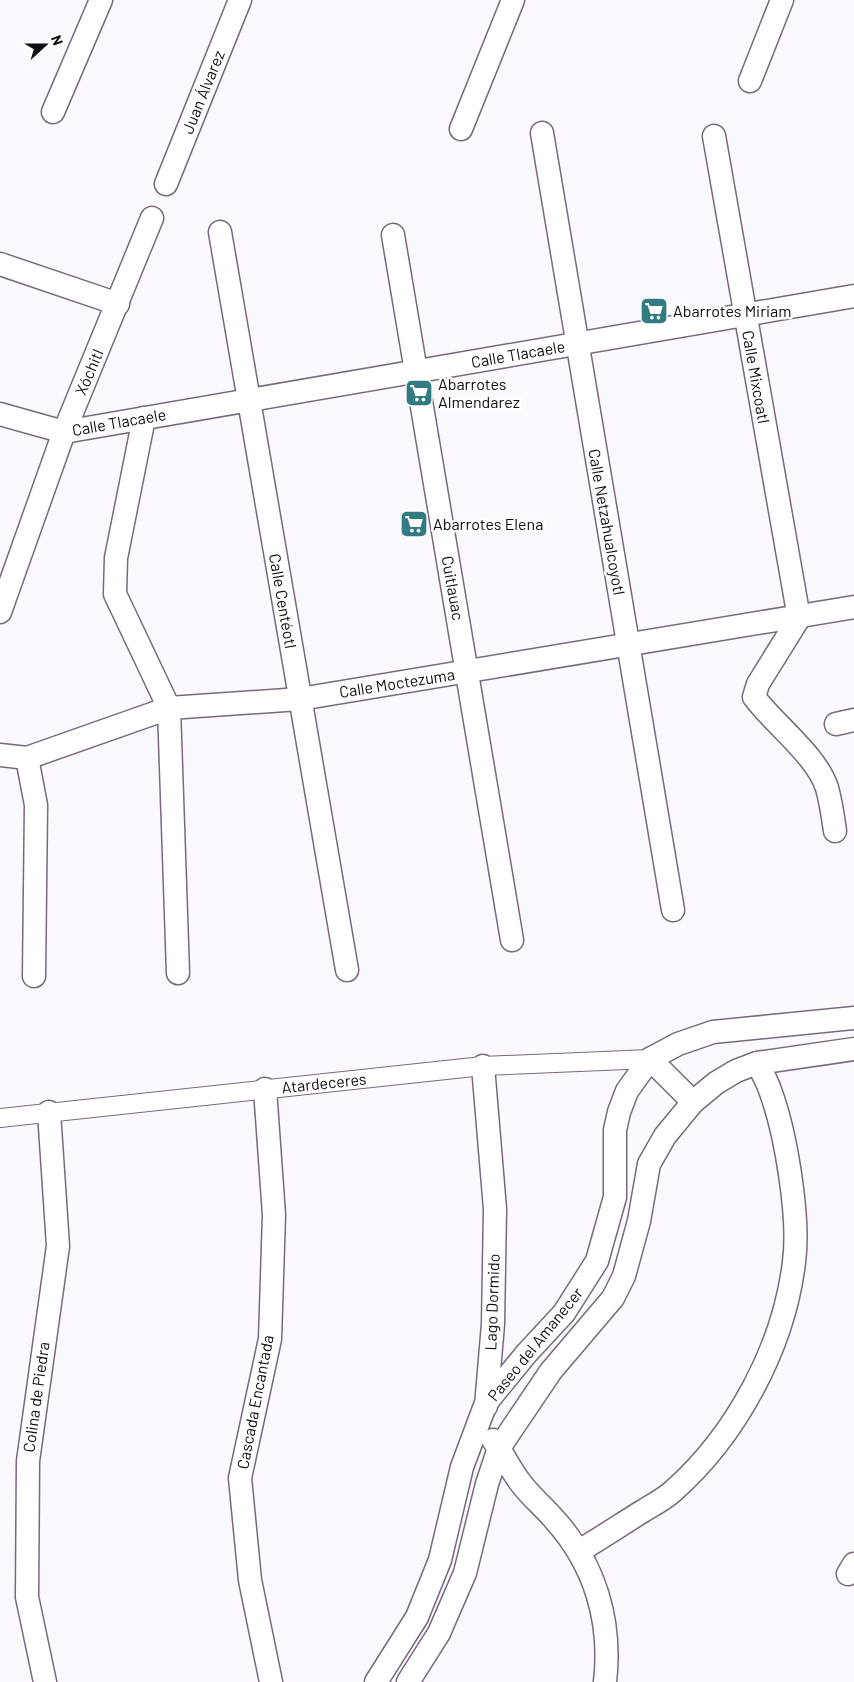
<svg xmlns="http://www.w3.org/2000/svg" width="854" height="1682" font-family="Barlow,sans-serif">
	<rect width="100%" height="100%" fill="#fcf9fe"/>
	<g fill="none" stroke-linecap="round" stroke-linejoin="round">
		<defs>
			<polyline id="pedestrian" points="0,1118 483,1066 650,1059"/>
			<g id="minor">
				<polyline points="750,81 782,0"/>
				<polyline points="53,112 101,0"/>
				<polyline points="461,129 513,0"/>
				<polyline points="542,133 673,910"/>
				<polyline points="714,136 799,618"/>
				<polyline points="166,184 240,0"/>
				<polyline points="220,232 347,970"/>
				<polyline points="393,235 512,940"/>
				<polyline points="0,264 118,304"/>
				<polyline points="0,414 64,432 854,296"/>
				<polyline points="144,418 116,558 115,594 169,708 178,973"/>
				<polyline points="0,612 64,432 152,218"/>
				<path d="M 799,618 L 758,684 L 754,697 C 774,724 817,756 827,788 C 831,802 833,817 835,831"/>
				<polyline points="836,724 854,720"/>
				<polyline points="0,755 27,758 169,708 300,699 854,607"/>
				<polyline points="27,758 36,805 34,976"/>
				<polyline points="650,1059 693,1102"/>
				<polyline points="483,1066 495,1209 493,1324 486,1406"/>
				<polyline points="265,1089 274,1215 270,1339 240,1478 250,1580 271,1682"/>
				<path d="M 493,1440 C 503,1453 510,1469 520,1482 C 530,1496 543,1506 554,1519 C 595,1564 612,1621 605,1682"/>
				<path d="M 579,1551 C 601,1538 622,1524 643,1511 C 653,1505 664,1499 672,1492 C 736,1436 784,1347 794,1262 C 800,1218 786,1133 770,1090 C 767,1081 762,1072 757,1063"/>
				<polyline points="848,1574 854,1564"/>
				<polyline points="45,1682 27,1597 28,1461 58,1246 49,1112"/>
				<polyline points="376,1682 417,1617 440,1560 462,1467 486,1403 526,1354 564,1313 597,1261 615,1197 615,1130 619,1112 627,1091 650,1059 678,1044 713,1032 854,1018"/>
				<polyline points="408,1682 439,1633 465,1573 487,1484 499,1448 551,1371 613,1298 624,1276 639,1221 649,1164 665,1136 693,1102 716,1083 736,1071 757,1063 854,1049"/>
			</g>
		</defs>
		<use href="#pedestrian" stroke="#78697e" stroke-width="20"/>
		<use href="#minor" stroke="#78697e" stroke-width="25"/>
		<use href="#pedestrian" stroke="#fff" stroke-width="18"/>
		<use href="#minor" stroke="#fff" stroke-width="22"/>
	</g>
	<defs>
		<symbol id="supermarket-square" viewBox="-11 -11 22 22"><rect x="-9" y="-9" width="18" height="18" rx="4" fill="#337b82" stroke="#fff"/><path d="M-6-5.5h2.5l.6 2H6L4.5 2H-2.5L-4.4-4H-6ZM-1.5 3.2a1.3 1.3 0 1 0 .1 0ZM3 3.2a1.3 1.3 0 1 0 .1 0Z" fill="#fff"/></symbol>
	</defs>
	<g fill-rule="evenodd">
		<use href="#supermarket-square" x="638" y="295" width="32" height="32"/>
		<use href="#supermarket-square" x="403" y="377" width="32" height="32"/>
		<use href="#supermarket-square" x="398" y="508" width="32" height="32"/>
	</g>
	<g text-anchor="middle" stroke-width="5" stroke-linejoin="round" paint-order="stroke">
		<g font-size="16" fill="#0f0a12" stroke="#fff">
			<text transform="translate(203 92) rotate(-68)" y="6">Juan Álvarez</text>
			<text transform="translate(518 354) rotate(-10)" y="6">Calle Tlacaele</text>
			<text transform="translate(89 372) rotate(-67)" y="6">Xóchitl</text>
			<text transform="translate(756 377) rotate(80)" y="6">Calle Mixcoatl</text>
			<text transform="translate(119 422) rotate(-10)" y="6">Calle Tlacaele</text>
			<text transform="translate(607 522) rotate(80)" y="6">Calle Netzahualcoyotl</text>
			<text transform="translate(453 588) rotate(80)" y="6">Cuitlauac</text>
			<text transform="translate(283 601) rotate(80)" y="6">Calle Centéotl</text>
			<text transform="translate(397 683) rotate(-9)" y="6">Calle Moctezuma</text>
			<text transform="translate(324 1083) rotate(-6)" y="6">Atardeceres</text>
			<text transform="translate(492 1302) rotate(-88)" y="6">Lago Dormido</text>
			<text transform="translate(535 1344) rotate(-51)" y="6">Paseo del Amanecer</text>
			<text transform="translate(36 1397) rotate(-82)" y="6">Colina de Piedra</text>
			<text transform="translate(255 1402) rotate(-79)" y="6">Cascada Encantada</text>
		</g>
		<g font-size="16" fill="#0f0a12" stroke="#fff" text-anchor="start">
			<text x="673" y="317">Abarrotes Miriam</text>
			<text x="438" y="390">Abarrotes<tspan x="438" dy="18">Almendarez</tspan></text>
			<text x="433" y="530">Abarrotes Elena</text>
		</g>
	</g>
	<g transform="translate(45 45) rotate(69)" stroke="#ffffff" stroke-width="4" paint-order="stroke">
	<path d="M0-4L9 19L0 12L-9 19Z" fill="#0f0a12"/>
	<text y="-8" font-size="14" font-weight="bold" text-anchor="middle" fill="#0f0a12">N</text>
	</g>
</svg>
